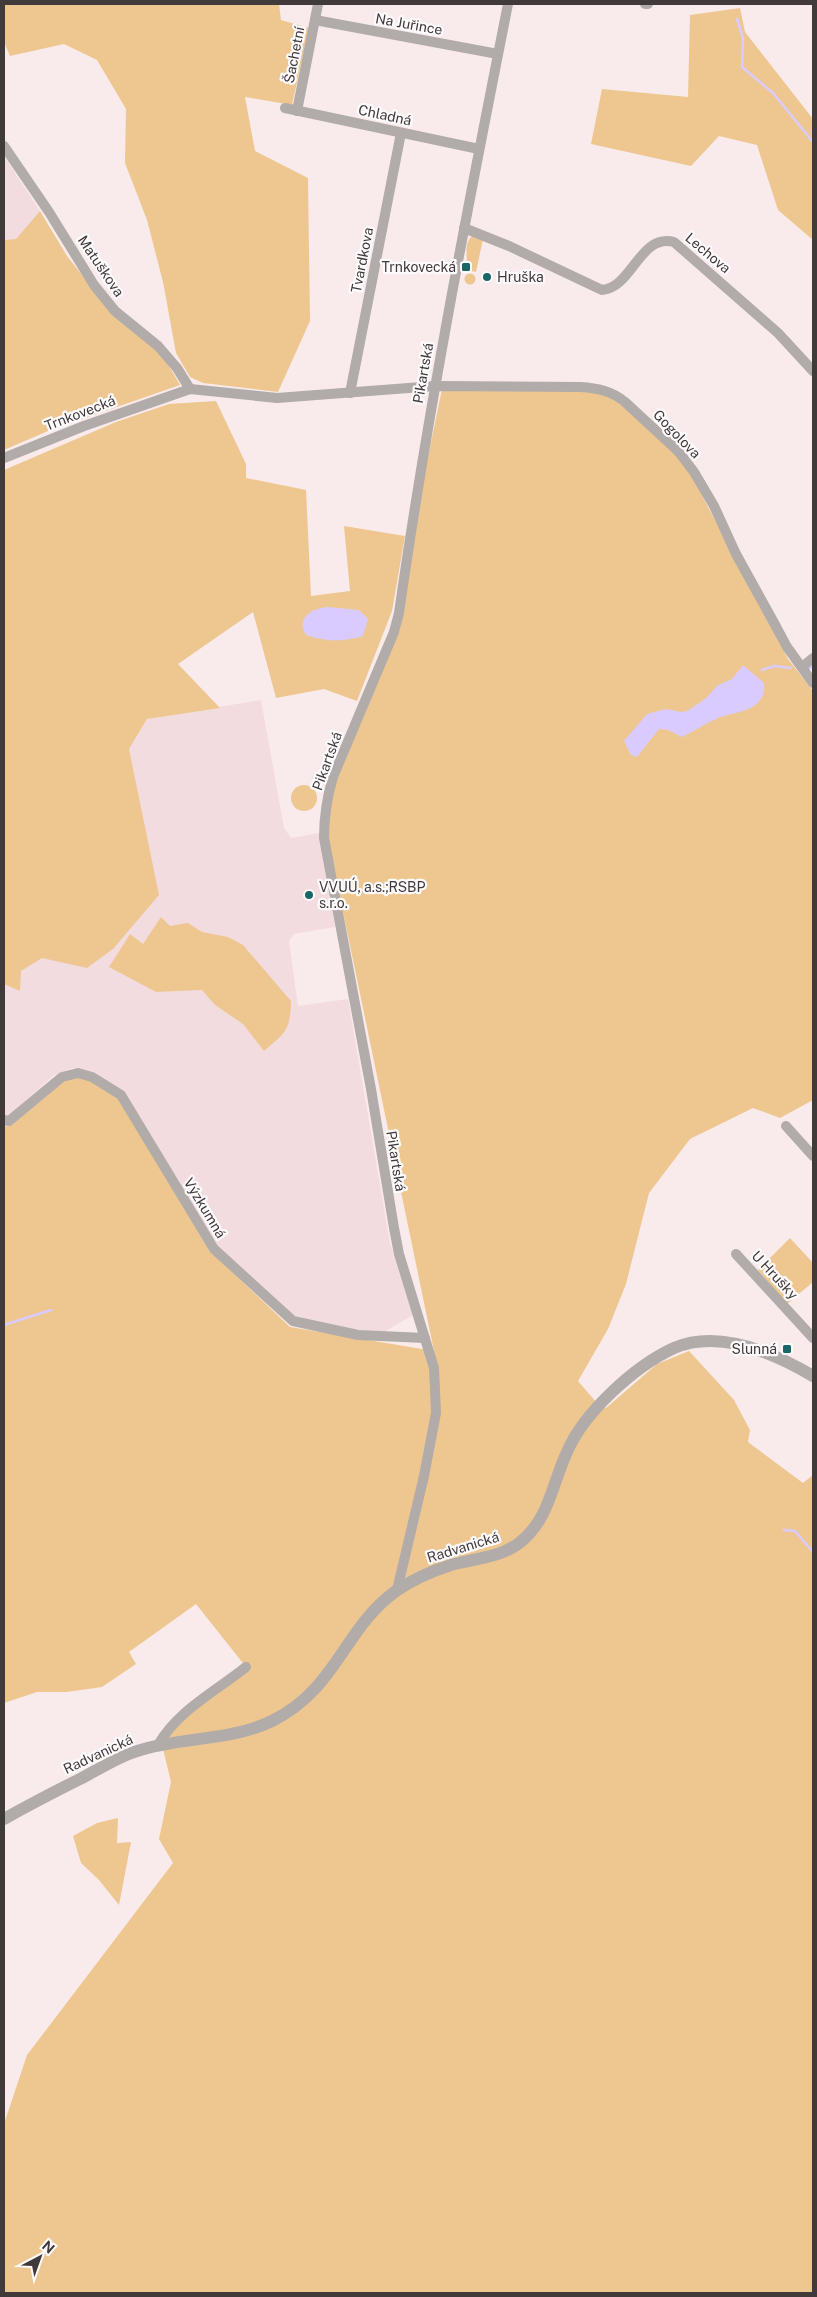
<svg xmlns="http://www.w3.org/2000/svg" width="817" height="2297" font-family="'Public Sans',sans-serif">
	<rect width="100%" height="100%" fill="#f9eaec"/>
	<g fill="#f3dce0">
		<polygon points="4,156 40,211 16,239 7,241 4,240"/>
		<polygon points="261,700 284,828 291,838 319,833 335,927 294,934 289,941 298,1006 348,999 390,1243 413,1315 384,1332 374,1334 297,1318 289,1314 219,1247 123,1092 90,1072 73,1068 54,1075 9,1116 4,1116 4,943 60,863 147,719"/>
	</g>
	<g fill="#eec790">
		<polygon points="4,4 279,4 281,20 309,28 292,105 245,97 255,151 308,178 310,321 278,392 203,383 190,377 176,353 163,282 147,220 125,163 126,109 97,60 64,44 10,56 4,42"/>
		<polygon points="740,8 745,32 813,119 813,240 778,210 757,145 719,136 691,166 591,144 602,89 688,97 690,15"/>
		<polygon points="40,211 67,256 112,313 155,349 169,366 180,385 48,431 4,450 4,240 16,239"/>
		<path d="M 472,236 L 483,239 L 476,272 L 467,270 C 469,259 462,246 472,236 Z"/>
		<circle cx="470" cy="279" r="5.5"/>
		<polygon points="442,389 587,391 605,394 623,404 686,465 788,659 813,691 813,1100 780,1118 753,1108 690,1139 649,1193 626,1284 608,1329 578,1381 596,1402 606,1408 657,1364 689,1351 734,1400 750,1430 748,1442 803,1483 813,1475 813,2293 4,2293 4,2124 27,2055 173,1863 159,1839 171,1782 160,1736 246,1667 196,1604 129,1652 136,1664 102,1687 67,1692 37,1692 4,1703 4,1127 12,1124 62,1082 74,1077 89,1080 118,1097 209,1250 290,1327 434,1351 329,844 329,812 333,789 400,629 416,515"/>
		<polygon points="216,401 246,464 246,478 306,490 311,596 350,591 344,526 405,536 392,611 357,701 324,689 276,698 253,612 178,664 220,708 147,719 129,749 159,895 113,949 87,968 42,958 21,971 20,991 4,984 4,470 116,422 169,404"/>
		<circle cx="304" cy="798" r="13"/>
		<path d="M 161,917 L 170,926 L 188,923 L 202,932 L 228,937 L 243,945 L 291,1001 C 290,1031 286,1032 264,1051 L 243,1024 L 215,1005 L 202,990 L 156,992 L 109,967 L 130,934 L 143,944 Z"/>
		<polygon points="790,1238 813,1263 813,1282 787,1304 758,1270"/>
		<polygon points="118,1818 117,1843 131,1842 119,1905 99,1880 81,1863 73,1836 97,1823"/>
	</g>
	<g fill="#d9cbff">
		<path d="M 328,607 L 359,610 L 368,619 L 363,636 C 345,642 324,642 306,635 C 295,617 313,608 328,607 Z"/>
		<path d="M 743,665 L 764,683 C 767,713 734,711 716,719 C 705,724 694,731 682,737 L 668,730 L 659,729 L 637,757 L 631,755 L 624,741 L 647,714 L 666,709 L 682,712 L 687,711 L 705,699 L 718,685 L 732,679 Z"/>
	</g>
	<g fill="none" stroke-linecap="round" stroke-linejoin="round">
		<g stroke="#d9cbff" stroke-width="2.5">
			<polyline points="737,19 743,38 742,67 773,93 813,142"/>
			<polyline points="762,670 774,666 791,668"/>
			<polyline points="807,670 813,666"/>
			<polyline points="4,1325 51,1310"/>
			<polyline points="784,1530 795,1531 813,1552"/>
		</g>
		<g stroke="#b1aba9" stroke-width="10">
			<polyline points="645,4 648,4"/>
			<polyline points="315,20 498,54"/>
			<polyline points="285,108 479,149"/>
			<polyline points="297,111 318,4"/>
			<polyline points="4,146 49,212 94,285 115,311 158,346 177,368 190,389"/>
			<path d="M 464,228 L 509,246 L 602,290 C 632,288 640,233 674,242 L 778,333 L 813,371"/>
			<polyline points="350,393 401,133"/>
			<path d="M 4,458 L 84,426 L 190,389 L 277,398 L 435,386 L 580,387 C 597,388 612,391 625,402 L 678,451 L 694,472 L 714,506 L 736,554 L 773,621 L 787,647 L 813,683"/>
			<polyline points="802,667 813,658"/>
			<polyline points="4,1120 9,1121 62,1077 78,1073 92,1077 121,1095 214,1249 293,1321 358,1335 425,1338"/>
			<polyline points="786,1126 813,1156"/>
			<polyline points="736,1254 813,1338"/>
			<path d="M 397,1590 L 424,1476 L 436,1413 L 434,1368 L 399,1254 L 394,1228 L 371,1089 L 324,838 C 324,817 327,797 333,777 L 394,632 L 399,613 C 428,409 468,206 508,4"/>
			<path d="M 158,1745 C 177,1711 216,1691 246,1667"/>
		</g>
		<path stroke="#b1aba9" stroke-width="12" d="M 4,1819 C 29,1805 54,1792 80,1779 C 101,1768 121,1755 144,1749 C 186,1737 233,1740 272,1721 C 337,1689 344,1628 396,1591 C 412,1580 432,1571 451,1565 C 473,1559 498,1558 518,1544 C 549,1521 552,1484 567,1452 C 584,1412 635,1366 674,1348 C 719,1329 774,1353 813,1376"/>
	</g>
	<g fill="#196766" stroke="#fdfafb" stroke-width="2">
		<rect x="461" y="262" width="10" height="10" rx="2.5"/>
		<circle cx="487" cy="277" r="5"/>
		<circle cx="309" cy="895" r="5"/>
		<rect x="782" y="1344" width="10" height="10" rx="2.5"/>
	</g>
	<g text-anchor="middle" stroke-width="4.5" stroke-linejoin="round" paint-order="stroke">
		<g font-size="14" fill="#403a3b" stroke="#fdfafb">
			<text transform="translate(409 24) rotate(10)" y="5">Na Juřince</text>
			<text transform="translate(294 55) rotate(-79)" y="5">Šachetní</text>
			<text transform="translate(385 115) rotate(12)" y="5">Chladná</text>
			<text transform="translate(708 253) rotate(40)" y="5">Lechova</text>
			<text transform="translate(362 260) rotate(-79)" y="5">Tvardkova</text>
			<text transform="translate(101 266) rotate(56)" y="5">Matuškova</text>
			<text transform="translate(423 373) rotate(-80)" y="5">Pikartská</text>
			<text transform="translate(80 413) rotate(-21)" y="5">Trnkovecká</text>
			<text transform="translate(677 434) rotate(46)" y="5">Gogolova</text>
			<text transform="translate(327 761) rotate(-70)" y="5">Pikartská</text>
			<text transform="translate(396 1161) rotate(81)" y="5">Pikartská</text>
			<text transform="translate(205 1208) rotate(59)" y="5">Výzkumná</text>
			<text transform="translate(775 1275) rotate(47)" y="5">U Hrušky</text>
			<text transform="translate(463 1547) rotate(-17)" y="5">Radvanická</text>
			<text transform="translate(98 1754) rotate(-25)" y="5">Radvanická</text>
		</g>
		<g font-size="14" fill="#403a3b" stroke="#fdfafb" text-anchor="end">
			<text x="456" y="272">Trnkovecká</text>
			<text x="497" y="282" text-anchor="start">Hruška</text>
			<text x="319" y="892" text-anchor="start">VVUÚ, a.s.;RSBP<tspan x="319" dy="16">s.r.o.</tspan></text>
			<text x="777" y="1354">Slunná</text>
		</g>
	</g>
	<rect width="817" height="2297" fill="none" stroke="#403a3b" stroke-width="10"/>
	<g transform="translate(40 2257) rotate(41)" stroke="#fdfafb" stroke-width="4" paint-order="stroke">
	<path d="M0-4L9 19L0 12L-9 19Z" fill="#403a3b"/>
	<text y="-8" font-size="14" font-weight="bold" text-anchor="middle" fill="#403a3b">N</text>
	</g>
</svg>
